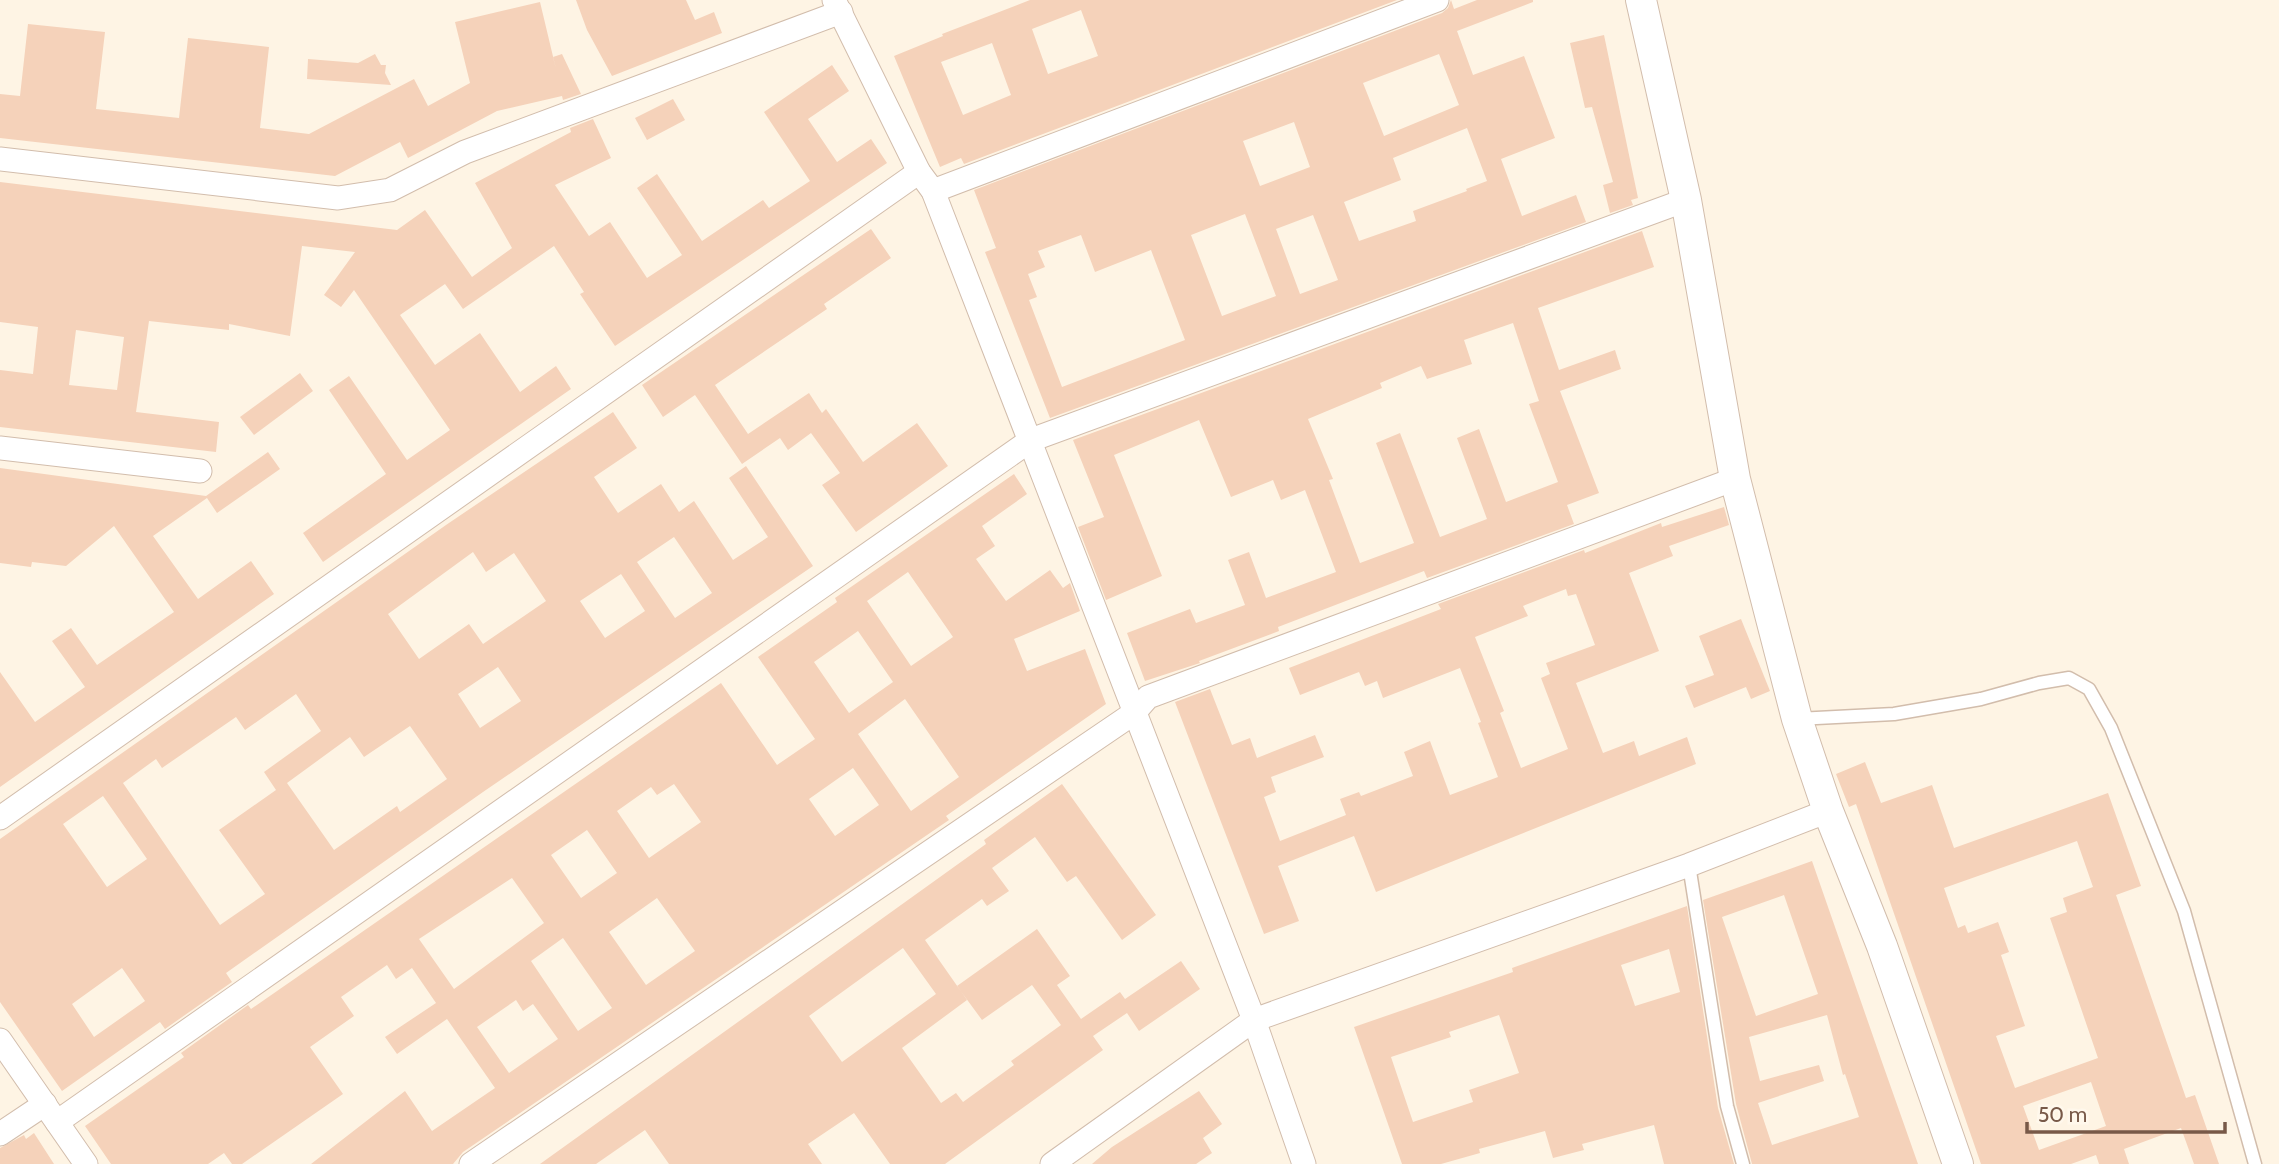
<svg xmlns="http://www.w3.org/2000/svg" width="2279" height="1164" font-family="Cabin,sans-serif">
	<rect width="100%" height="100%" fill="#fef4e4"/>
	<g fill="#f5d2ba" fill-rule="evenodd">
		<polygon points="576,0 686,0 695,20 714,12 722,33 612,76 587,30"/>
		<path d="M 1030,0 L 1397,0 L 964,164 L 961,158 L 940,167 L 894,56 L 943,36 L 942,34 ZM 1081,10 L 1098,56 L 1048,74 L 1032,29 ZM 992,43 L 1011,95 L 963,115 L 941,62 Z"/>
		<path d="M 1451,0 L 1454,9 L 1477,0 L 1533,0 L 1533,2 L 1457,31 L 1473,75 L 1524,56 L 1555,138 L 1501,159 L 1522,216 L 1576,195 L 1586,222 L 1050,418 L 985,252 L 996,248 L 974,190 L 1442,13 L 1448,8 ZM 1439,54 L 1459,105 L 1384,136 L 1363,83 ZM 1294,122 L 1310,167 L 1260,186 L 1243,141 ZM 1467,128 L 1487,181 L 1466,189 L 1467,191 L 1413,211 L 1416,221 L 1359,241 L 1344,202 L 1401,180 L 1393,158 ZM 1245,214 L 1276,296 L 1222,316 L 1191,235 ZM 1313,215 L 1338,280 L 1300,294 L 1276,229 ZM 1081,235 L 1095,272 L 1151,250 L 1185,340 L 1062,387 L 1029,300 L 1037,297 L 1028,274 L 1045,267 L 1038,251 Z"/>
		<polygon points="540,2 556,69 553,57 562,54 581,94 563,100 562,96 497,111 408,158 400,142 335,176 0,138 0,94 20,96 28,24 105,32 96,109 179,118 188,38 269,47 260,128 309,134 414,79 428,106 470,83 455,22"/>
		<polygon points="1604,35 1638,198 1631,200 1633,205 1610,213 1603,185 1613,182 1592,107 1585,108 1570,43"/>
		<polygon points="375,54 381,65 386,65 385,73 391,85 307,79 308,59 358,63"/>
		<path d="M 832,65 L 849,91 L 808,119 L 837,162 L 871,139 L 887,163 L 615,346 L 580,294 L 584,292 L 554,246 L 463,309 L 445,284 L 400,315 L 435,365 L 480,333 L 520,392 L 556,366 L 571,389 L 323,562 L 303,533 L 386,474 L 329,390 L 349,376 L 407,460 L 450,430 L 354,290 L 341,307 L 324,295 L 355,252 L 302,246 L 290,336 L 229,324 L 229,330 L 149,321 L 136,412 L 219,422 L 216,452 L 0,427 L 0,370 L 33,374 L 38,327 L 0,322 L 0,182 L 397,230 L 425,210 L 472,277 L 512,248 L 475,183 L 571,132 L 570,128 L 593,119 L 611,158 L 555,185 L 589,236 L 610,222 L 647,278 L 682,255 L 637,188 L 657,174 L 702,241 L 763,200 L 769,208 L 810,181 L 764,112 ZM 76,330 L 124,337 L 117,390 L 69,385 Z"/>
		<polygon points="673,99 685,120 647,140 635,118"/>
		<polygon points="871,229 891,258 824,304 827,309 715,385 748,434 809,393 822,413 826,409 863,462 917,423 948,466 856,532 822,485 840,473 811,433 788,450 780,438 742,464 695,395 663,417 642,385"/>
		<path d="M 1642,231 L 1654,267 L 1538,308 L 1559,370 L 1615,350 L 1621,369 L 1560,391 L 1599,493 L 1567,505 L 1574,524 L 1427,578 L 1424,571 L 1278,627 L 1279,631 L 1199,661 L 1200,663 L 1145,681 L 1127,633 L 1190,609 L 1196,623 L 1245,605 L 1228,560 L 1249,552 L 1266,598 L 1336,572 L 1305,490 L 1281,500 L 1273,480 L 1231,497 L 1199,420 L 1114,455 L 1162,576 L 1106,600 L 1078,527 L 1104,517 L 1073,440 ZM 1513,323 L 1539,401 L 1529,404 L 1558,482 L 1506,502 L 1479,429 L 1457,438 L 1487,519 L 1440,537 L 1400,433 L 1376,443 L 1414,543 L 1360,563 L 1329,480 L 1333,479 L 1308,419 L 1382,388 L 1380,383 L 1421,366 L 1427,379 L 1472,364 L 1464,340 Z"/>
		<polygon points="300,373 313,391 254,435 240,417"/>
		<path d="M 613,412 L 637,448 L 594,477 L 618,513 L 661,484 L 679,512 L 694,501 L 733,560 L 768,537 L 729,478 L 746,466 L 813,566 L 483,792 L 226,973 L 232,982 L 165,1029 L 160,1022 L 62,1091 L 0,1002 L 0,839 L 446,525 ZM 674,537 L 712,593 L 675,618 L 637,562 ZM 473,552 L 486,572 L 514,553 L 546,601 L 483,644 L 469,624 L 419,659 L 388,614 ZM 621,574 L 645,611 L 605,638 L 580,601 ZM 498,667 L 521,701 L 480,728 L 458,694 ZM 296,694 L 321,731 L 264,772 L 276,790 L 219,830 L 265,894 L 220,925 L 123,783 L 156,759 L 162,768 L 236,717 L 245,730 ZM 410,726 L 447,779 L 400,812 L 397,806 L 334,850 L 287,783 L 350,737 L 364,757 ZM 103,796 L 147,859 L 107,887 L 63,824 ZM 122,968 L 145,1001 L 94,1037 L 72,1004 Z"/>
		<polygon points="268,452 280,469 217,513 207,498 153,536 198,599 251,561 274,594 0,787 0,672 35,722 85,687 52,641 71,628 97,665 174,612 114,526 66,566 32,562 31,567 0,563 0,468 206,496"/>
		<path d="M 1014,474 L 1027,494 L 982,526 L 995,546 L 976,559 L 1006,601 L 1050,570 L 1063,588 L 1070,583 L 1080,611 L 1014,639 L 1027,671 L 1085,649 L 1106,704 L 946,816 L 949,820 L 463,1152 L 453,1164 L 311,1164 L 405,1091 L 432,1131 L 495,1088 L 447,1019 L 397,1054 L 385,1037 L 436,1003 L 412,968 L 396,979 L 387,965 L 341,997 L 354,1016 L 310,1047 L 343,1094 L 242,1164 L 232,1164 L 224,1153 L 208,1164 L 111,1164 L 85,1126 L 184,1057 L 181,1053 L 248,1005 L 251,1009 L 721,683 L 777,765 L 815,739 L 758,657 L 837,602 L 835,598 ZM 908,572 L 953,637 L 911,666 L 867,601 ZM 858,631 L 893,682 L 849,713 L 814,662 ZM 905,699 L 959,777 L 911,811 L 858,734 ZM 853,768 L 879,805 L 835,836 L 809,799 ZM 674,784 L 701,822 L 649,858 L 617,811 L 651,787 L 657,795 ZM 587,830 L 617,873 L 581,898 L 551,855 ZM 512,878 L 544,923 L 454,989 L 419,939 ZM 657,898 L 695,951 L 646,985 L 609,932 ZM 563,938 L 612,1008 L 578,1031 L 531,961 ZM 516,1000 L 523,1011 L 533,1004 L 558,1039 L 509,1073 L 477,1027 Z"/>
		<path d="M 1724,507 L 1729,525 L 1669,546 L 1673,556 L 1629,573 L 1659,651 L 1576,683 L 1603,753 L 1634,741 L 1639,756 L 1687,737 L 1696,764 L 1376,892 L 1354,836 L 1278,866 L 1299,921 L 1264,934 L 1175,702 L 1210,689 L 1232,745 L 1250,738 L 1257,758 L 1315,735 L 1324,757 L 1271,777 L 1276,792 L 1264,797 L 1280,841 L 1346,815 L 1340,799 L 1359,792 L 1361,796 L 1413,776 L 1404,752 L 1430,741 L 1450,795 L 1498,777 L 1478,723 L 1481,722 L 1460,668 L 1383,698 L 1377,681 L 1365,686 L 1359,672 L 1300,695 L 1289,668 L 1441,609 L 1438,604 L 1584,550 L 1585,553 L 1661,523 L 1662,527 ZM 1566,589 L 1568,596 L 1576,594 L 1595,645 L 1546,663 L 1550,674 L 1541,678 L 1568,749 L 1521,768 L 1500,713 L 1504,711 L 1475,637 L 1528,616 L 1523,606 Z"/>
		<polygon points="1741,619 1770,691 1751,699 1746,687 1694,708 1685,686 1714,675 1699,636"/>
		<path d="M 1865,762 L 1881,803 L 1932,785 L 1954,848 L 2108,793 L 2141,886 L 2116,895 L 2186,1098 L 2195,1095 L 2219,1164 L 2194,1164 L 2181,1128 L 2124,1149 L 2129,1164 L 2099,1164 L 2096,1155 L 2071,1164 L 1981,1164 L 1856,804 L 1849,807 L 1836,774 ZM 2077,841 L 2093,887 L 2063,898 L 2067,912 L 2050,918 L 2098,1058 L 2015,1088 L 1996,1036 L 2025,1026 L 2001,955 L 2009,952 L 1998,922 L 1968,933 L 1965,925 L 1958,928 L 1944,888 ZM 2091,1082 L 2106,1126 L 2039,1150 L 2023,1106 Z"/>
		<path d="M 1062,784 L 1156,915 L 1122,940 L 1076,876 L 1067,882 L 1035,837 L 992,868 L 1009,891 L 987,906 L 982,899 L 925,940 L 967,1000 L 902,1048 L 941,1103 L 956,1093 L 963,1102 L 1014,1065 L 1011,1061 L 1061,1025 L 1032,985 L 982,1020 L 957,986 L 1037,929 L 1070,976 L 1057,985 L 1081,1019 L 1120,992 L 1125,999 L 1181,961 L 1200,989 L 1139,1031 L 1127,1013 L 1093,1036 L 1103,1050 L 945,1164 L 890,1164 L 854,1113 L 808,1144 L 822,1164 L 669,1164 L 645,1130 L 596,1164 L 540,1164 L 986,844 L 984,840 ZM 903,948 L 936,994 L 842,1062 L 809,1016 Z"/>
		<path d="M 1812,861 L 1882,1062 L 1918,1164 L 1752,1164 L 1736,1104 L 1703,900 ZM 1784,895 L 1818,994 L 1756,1016 L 1722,917 ZM 1827,1015 L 1843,1075 L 1845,1074 L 1859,1117 L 1772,1145 L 1758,1103 L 1824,1081 L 1819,1065 L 1760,1081 L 1749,1037 Z"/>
		<path d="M 1687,906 L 1718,1108 L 1734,1164 L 1664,1164 L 1654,1125 L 1582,1144 L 1584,1150 L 1553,1158 L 1545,1131 L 1479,1149 L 1480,1153 L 1441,1164 L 1402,1164 L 1354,1027 L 1513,972 L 1512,968 ZM 1669,949 L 1680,992 L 1635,1006 L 1621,965 ZM 1499,1015 L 1519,1073 L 1469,1090 L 1473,1102 L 1413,1122 L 1391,1057 L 1451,1037 L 1449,1032 Z"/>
		<polygon points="1199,1091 1222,1124 1203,1138 1212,1153 1196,1164 1092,1164 1112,1147"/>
		<polygon points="34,1133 54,1164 0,1164 0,1148 24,1135 26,1139"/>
	</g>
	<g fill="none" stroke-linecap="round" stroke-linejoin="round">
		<defs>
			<g id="service">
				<polyline points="1797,719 1894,714 1981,699 2039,683 2069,678 2089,689 2111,728 2184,911 2255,1164"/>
				<polyline points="1689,865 1727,1106 1743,1164"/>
			</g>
			<g id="minor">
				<polyline points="834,0 919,172 933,191 1254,1020 1304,1164"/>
				<polyline points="0,159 338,198 390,190 465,152 841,12"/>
				<polyline points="933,191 1437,0"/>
				<polyline points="0,448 200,471"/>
				<polyline points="0,818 919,172"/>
				<polyline points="0,1040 86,1164"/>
				<polyline points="57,1122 1031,440 1686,200"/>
				<polyline points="0,1134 45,1104"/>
				<polyline points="471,1164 1134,713 1148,697 1735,479"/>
				<polyline points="1052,1164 1254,1020 1689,865 1828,811"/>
			</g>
			<polyline id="tertiary" points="1641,0 1686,200 1735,479 1797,719 1828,811 1882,946 1958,1164"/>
		</defs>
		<use href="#service" stroke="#d2bdac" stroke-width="15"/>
		<use href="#minor" stroke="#d2bdac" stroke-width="25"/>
		<use href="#tertiary" stroke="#d2bdac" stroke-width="32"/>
		<use href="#service" stroke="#fff" stroke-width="12"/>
		<use href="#minor" stroke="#fff" stroke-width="23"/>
		<use href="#tertiary" stroke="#fff" stroke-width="30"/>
	</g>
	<path d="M2027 1122v10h198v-10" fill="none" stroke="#785948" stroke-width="3.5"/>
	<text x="2038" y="1122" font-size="21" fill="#785948" stroke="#fff8ec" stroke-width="5" paint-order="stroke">50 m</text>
</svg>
